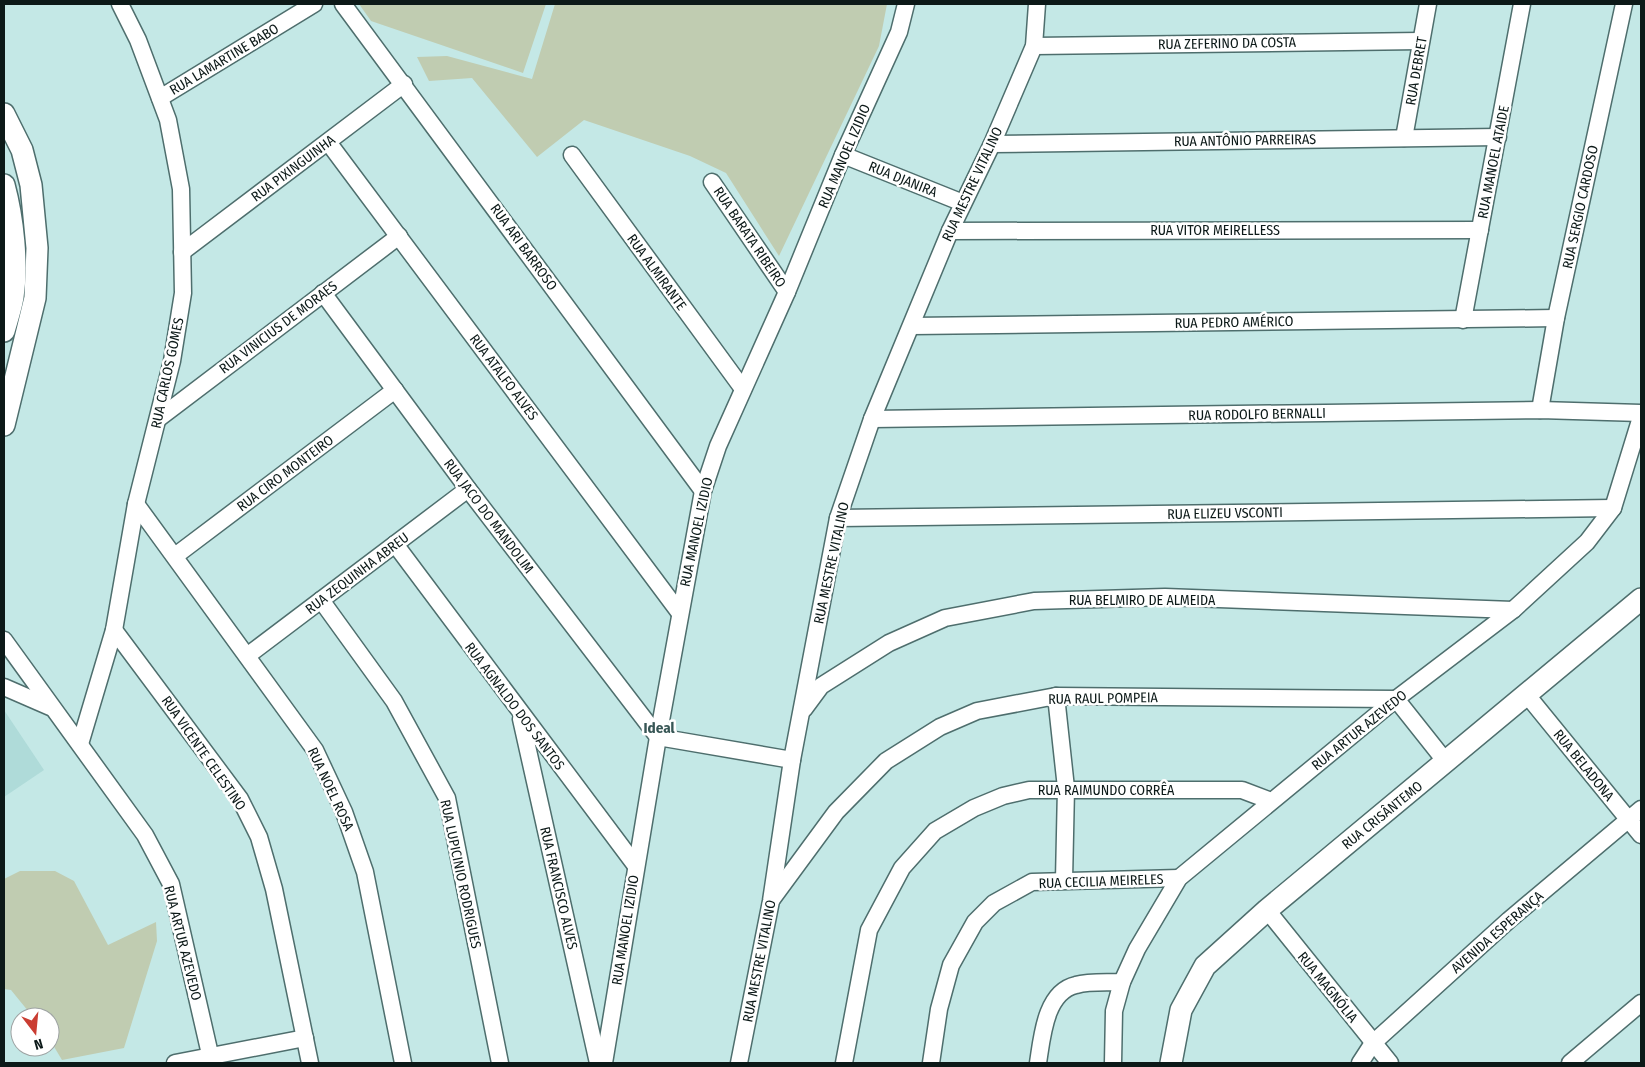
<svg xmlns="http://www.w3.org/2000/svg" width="1645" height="1067" font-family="'Fira Sans Condensed',sans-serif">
	<rect width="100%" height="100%" fill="#c4e8e6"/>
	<polygon fill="#afdbd9" points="4,710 44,770 4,797"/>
	<g fill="#c0ccb1">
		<polygon points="359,4 546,4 523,73 371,21"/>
		<polygon points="555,4 887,4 879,46 779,256 726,173 690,156 584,120 537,157 472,78 429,81 417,57 447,56 532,79"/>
		<polygon points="20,871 55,871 74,881 108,945 156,922 157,941 124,1048 62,1060 50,1040 50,1017 33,1017 11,990 4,989 4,879"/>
	</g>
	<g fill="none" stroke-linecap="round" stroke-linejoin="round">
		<defs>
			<g id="minor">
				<polyline points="343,4 703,491"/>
				<polyline points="1034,46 1421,41"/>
				<polyline points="160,98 314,4"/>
				<polyline points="1404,138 1428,4"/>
				<polyline points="328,142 679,612"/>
				<polyline points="992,144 1498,137"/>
				<polyline points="572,155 743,389"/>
				<polyline points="843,155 963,203"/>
				<polyline points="712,182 787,292"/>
				<polyline points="950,231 1480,230"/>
				<polyline points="182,252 404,84"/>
				<polyline points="323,293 468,489 658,737 792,760"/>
				<polyline points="1463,320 1522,4"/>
				<polyline points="912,326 1556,318"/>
				<polyline points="1540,410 1556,318 1624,4"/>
				<polyline points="158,419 399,236"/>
				<polyline points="872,419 1540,410 1641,413"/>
				<polyline points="136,504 315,750 344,812 365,872 403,1063"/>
				<polyline points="838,518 1613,508"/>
				<polyline points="395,544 636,866"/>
				<polyline points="175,556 395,390"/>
				<polyline points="321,600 394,701 447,798 500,1063"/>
				<polyline points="114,630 240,799 259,837 274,889 310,1063"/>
				<polyline points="4,640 145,835 171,884 212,1063"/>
				<polyline points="247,656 468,489"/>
				<polyline points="4,687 50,707"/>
				<polyline points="1527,695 1641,835"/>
				<polyline points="1056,696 1066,788 1064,880"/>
				<polyline points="804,709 821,686 889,643 945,618 1034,601 1165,597 1513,610"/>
				<polyline points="521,719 598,1063"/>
				<polyline points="80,744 114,630 136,504 172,361 183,293 181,189 168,120 138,40 120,4"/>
				<polyline points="772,899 836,812 886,761 940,727 977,711 1056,696 1396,699 1446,762"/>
				<polyline points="1267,910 1390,1063"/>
				<polyline points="175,1063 305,1038"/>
				<polyline points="604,1063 658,737 703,491 718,446 787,292 843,155 899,32 906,4"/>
				<polyline points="739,1063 771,901 792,760 838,518 872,419 950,231 992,144 1034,46 1037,4"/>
				<polyline points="844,1063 869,930 902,868 935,831 974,808 1003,796 1029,790 1242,790 1271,801"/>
				<polyline points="931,1063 939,1009 951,965 975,922 994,903 1032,882 1179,878"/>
				<path d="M 1038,1063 C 1042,1038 1045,992 1076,985 C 1090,981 1108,983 1122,982"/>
				<polyline points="1113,1063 1114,1011 1122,982 1137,949 1179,878 1396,699 1513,610 1587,542 1613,508 1641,417"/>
				<polyline points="1360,1063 1373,1043 1509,920 1641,809"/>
				<polyline points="1570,1063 1641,1003"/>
			</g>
			<g id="major">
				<polyline points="4,114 22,150 31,185 37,248 35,298 4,425"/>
				<path d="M 4,185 C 13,218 18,264 13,297 C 11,309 7,320 4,331"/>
				<polyline points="1171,1063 1181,1010 1205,966 1267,910 1641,599"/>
			</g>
		</defs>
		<use href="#minor" stroke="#4e6e6d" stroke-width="19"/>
		<use href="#major" stroke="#4e6e6d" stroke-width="24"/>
		<use href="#minor" stroke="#fff" stroke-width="16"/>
		<use href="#major" stroke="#fff" stroke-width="21"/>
	</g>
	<g text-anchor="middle" stroke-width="5" stroke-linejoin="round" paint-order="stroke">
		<g font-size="14" fill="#0c1918" stroke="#fff">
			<text transform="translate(1227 43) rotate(-1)" y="5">RUA ZEFERINO DA COSTA</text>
			<text transform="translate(224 59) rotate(-31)" y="5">RUA LAMARTINE BABO</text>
			<text transform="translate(1416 71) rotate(-80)" y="5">RUA DEBRET</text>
			<text transform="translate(1245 140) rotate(-1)" y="5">RUA ANTÔNIO PARREIRAS</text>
			<text transform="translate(844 156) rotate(-67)" y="5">RUA MANOEL IZIDIO</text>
			<text transform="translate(1493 162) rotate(-79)" y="5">RUA MANOEL ATAIDE</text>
			<text transform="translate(293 168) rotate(-37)" y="5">RUA PIXINGUINHA</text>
			<text transform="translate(903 179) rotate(22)" y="5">RUA DJANIRA</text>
			<text transform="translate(972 184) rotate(-65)" y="5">RUA MESTRE VITALINO</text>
			<text transform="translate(1580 207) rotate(-78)" y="5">RUA SERGIO CARDOSO</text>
			<text x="1215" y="235">RUA VITOR MEIRELLESS</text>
			<text transform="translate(750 237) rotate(56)" y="5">RUA BARATA RIBEIRO</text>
			<text transform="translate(524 247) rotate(54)" y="5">RUA ARI BARROSO</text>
			<text transform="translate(657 272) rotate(54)" y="5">RUA ALMIRANTE</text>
			<text transform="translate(1234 322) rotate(-1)" y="5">RUA PEDRO AMÉRICO</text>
			<text transform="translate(278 327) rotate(-37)" y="5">RUA VINICIUS DE MORAES</text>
			<text transform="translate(167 373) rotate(-78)" y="5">RUA CARLOS GOMES</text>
			<text transform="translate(504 377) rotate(53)" y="5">RUA ATALFO ALVES</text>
			<text transform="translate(1257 414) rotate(-1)" y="5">RUA RODOLFO BERNALLI</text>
			<text transform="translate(285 473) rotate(-37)" y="5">RUA CIRO MONTEIRO</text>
			<text transform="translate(1225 513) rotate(-1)" y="5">RUA ELIZEU VSCONTI</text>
			<text transform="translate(489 516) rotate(53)" y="5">RUA JACO DO MANDOLIM</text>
			<text transform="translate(696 532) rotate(-78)" y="5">RUA MANOEL IZIDIO</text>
			<text transform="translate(831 563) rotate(-78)" y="5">RUA MESTRE VITALINO</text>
			<text transform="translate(357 573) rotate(-37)" y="5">RUA ZEQUINHA ABREU</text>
			<text x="1142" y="605">RUA BELMIRO DE ALMEIDA</text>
			<text transform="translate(1103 698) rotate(-1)" y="5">RUA RAUL POMPEIA</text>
			<text transform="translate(515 706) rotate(53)" y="5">RUA AGNALDO DOS SANTOS</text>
			<text transform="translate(1359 730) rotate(-39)" y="5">RUA ARTUR AZEVEDO</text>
			<text transform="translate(204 753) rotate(55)" y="5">RUA VICENTE CELESTINO</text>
			<text transform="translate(1584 765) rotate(51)" y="5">RUA BELADONA</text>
			<text transform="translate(331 789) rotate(65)" y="5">RUA NOEL ROSA</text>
			<text x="1106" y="795">RUA RAIMUNDO CORRÊA</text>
			<text transform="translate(1382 815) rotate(-39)" y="5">RUA CRISÂNTEMO</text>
			<text transform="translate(461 874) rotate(78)" y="5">RUA LUPICINIO RODRIGUES</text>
			<text transform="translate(1101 881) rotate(-2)" y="5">RUA CECILIA MEIRELES</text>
			<text transform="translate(559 888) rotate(77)" y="5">RUA FRANCISCO ALVES</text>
			<text transform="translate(625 930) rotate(-81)" y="5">RUA MANOEL IZIDIO</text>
			<text transform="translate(1497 932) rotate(-41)" y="5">AVENIDA ESPERANÇA</text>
			<text transform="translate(183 943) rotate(76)" y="5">RUA ARTUR AZEVEDO</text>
			<text transform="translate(759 961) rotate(-79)" y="5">RUA MESTRE VITALINO</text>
			<text transform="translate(1328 987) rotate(51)" y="5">RUA MAGNÓLIA</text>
		</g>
		<g font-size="15" font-weight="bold" fill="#375655" stroke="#fff">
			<text x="659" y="733">Ideal</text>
		</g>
	</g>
	<rect width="1645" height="1067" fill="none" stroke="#0c1918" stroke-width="10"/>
	<g transform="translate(35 1032) rotate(164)"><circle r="24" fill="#ffffff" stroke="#9ea3a3"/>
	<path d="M0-4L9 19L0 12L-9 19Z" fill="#ca3d32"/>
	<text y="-8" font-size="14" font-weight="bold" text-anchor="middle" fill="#0c1918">N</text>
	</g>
</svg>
